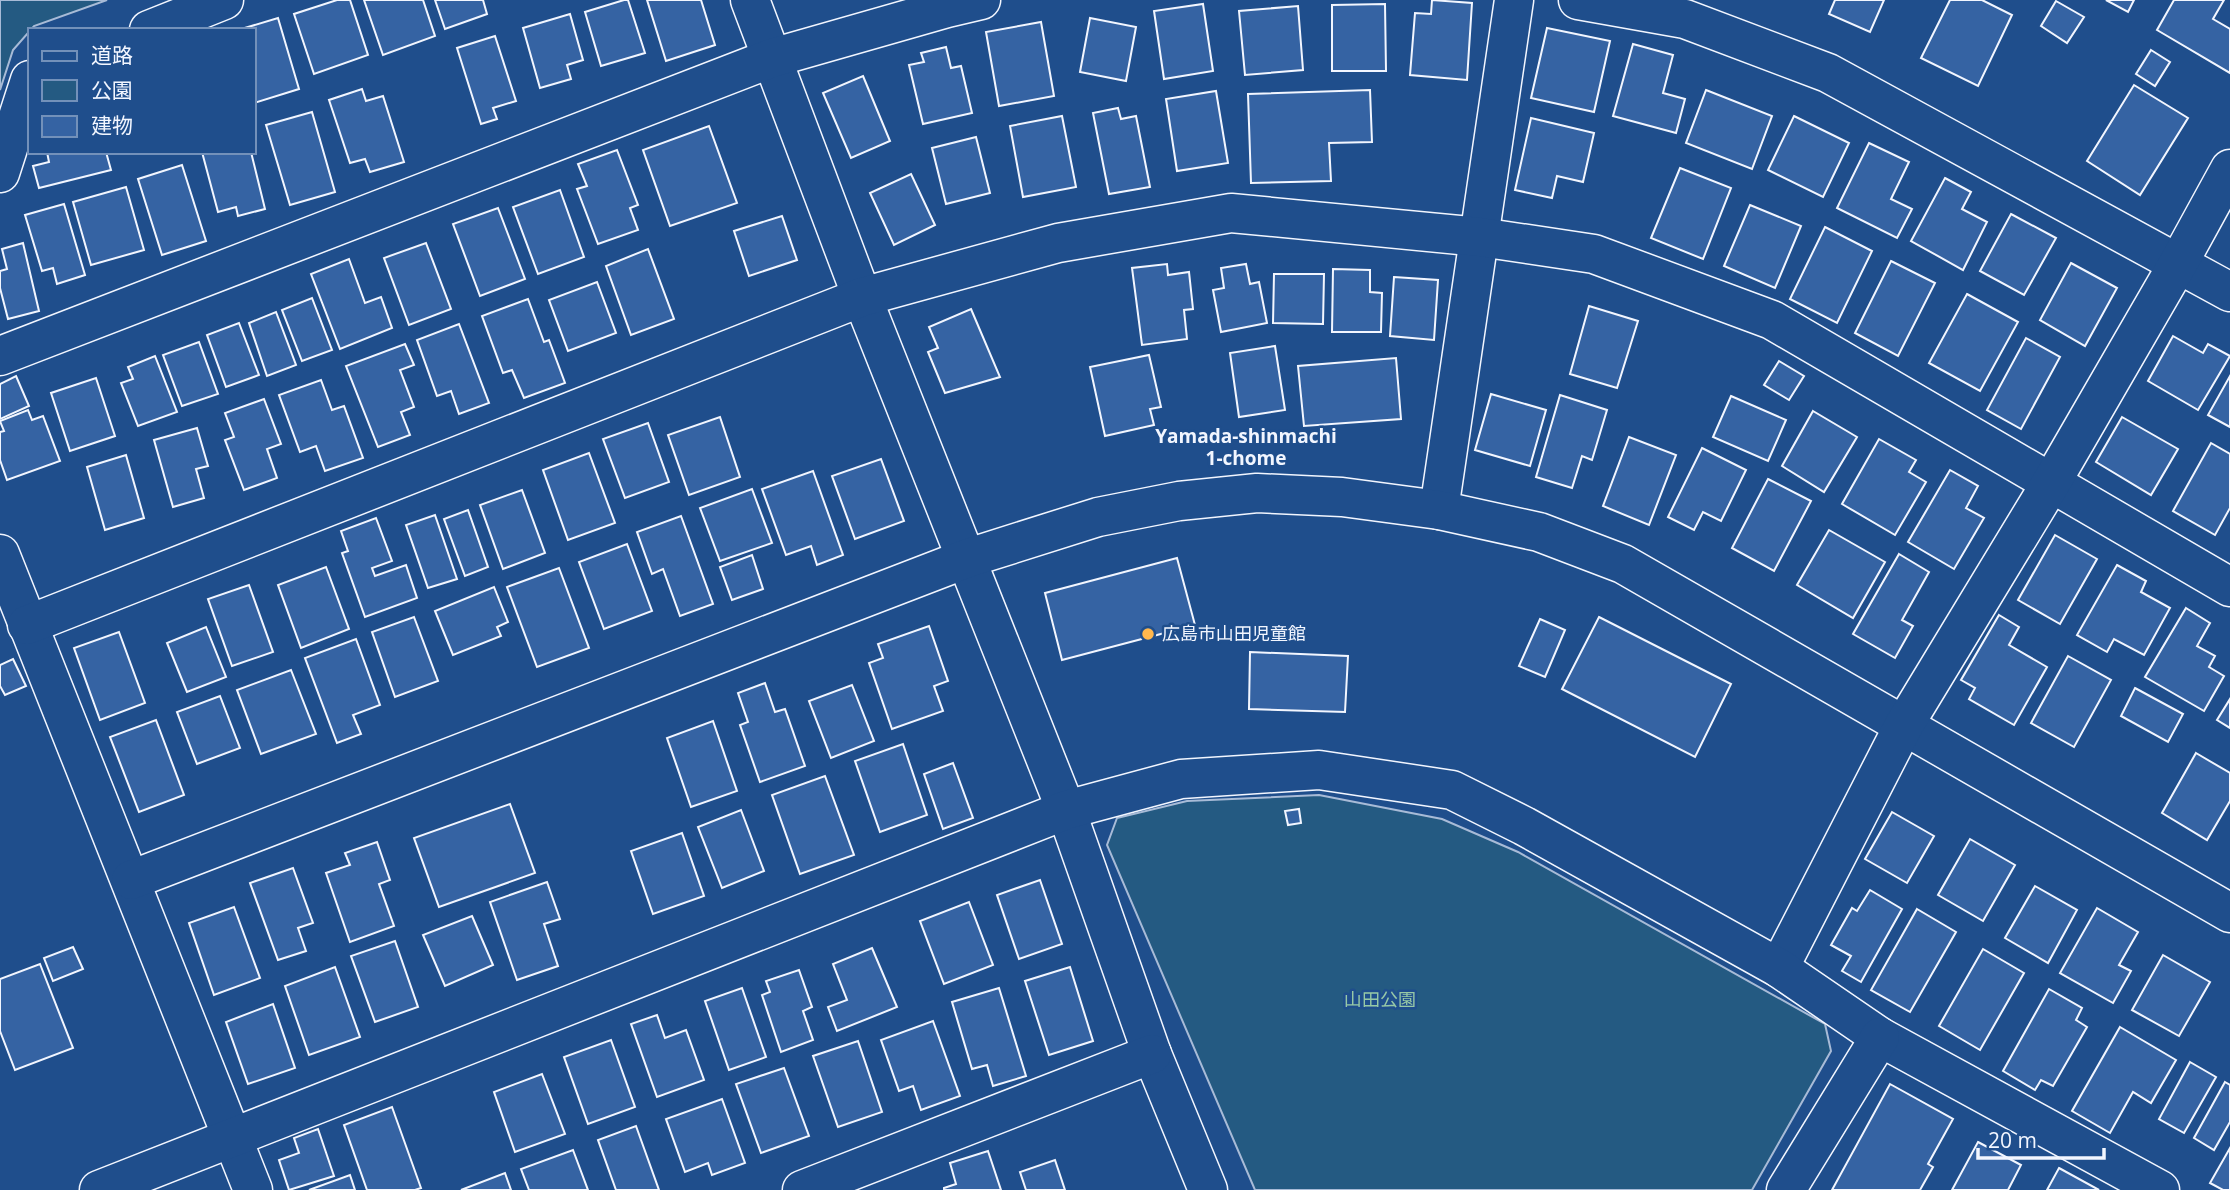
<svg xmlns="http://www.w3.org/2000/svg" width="2230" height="1190" font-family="'Open Sans','Noto Sans JP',sans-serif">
	<rect width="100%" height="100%" fill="#1f4e8c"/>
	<g fill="#245a82" stroke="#a8bbd7" stroke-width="2">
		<polygon points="0,0 107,0 34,26 13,50 0,90"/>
		<polygon points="1319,795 1442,819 1518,852 1825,1024 1831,1051 1752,1190 1255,1190 1107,845 1117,818 1187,801"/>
	</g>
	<g fill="#3563a3" stroke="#f2f6ff" stroke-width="2">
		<polygon points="337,0 350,0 368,55 314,74 294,14"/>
		<polygon points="364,0 423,0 435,36 383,55"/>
		<polygon points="435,0 483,0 487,14 445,29"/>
		<polygon points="624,0 628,0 645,53 601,66 585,12"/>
		<polygon points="647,0 701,0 715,45 666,61"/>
		<polygon points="1432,0 1472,3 1467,80 1410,75 1415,13 1431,14"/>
		<polygon points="1835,0 1884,0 1870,32 1829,14"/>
		<polygon points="1950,0 1982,0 2012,15 1978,86 1921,58"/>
		<polygon points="2106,0 2134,0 2128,12"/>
		<polygon points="2174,0 2224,0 2213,19 2230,29 2230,73 2157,30"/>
		<polygon points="2056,1 2084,17 2067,43 2041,26"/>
		<polygon points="1203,4 1213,71 1164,79 1154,11"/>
		<polygon points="1385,4 1386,71 1332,71 1332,5"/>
		<polygon points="1298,6 1303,70 1245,75 1239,11"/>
		<polygon points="570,14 583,60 567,65 571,79 540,88 523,28"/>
		<polygon points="278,18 299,89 254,103 254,30 238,30"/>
		<polygon points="1090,18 1136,27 1126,81 1080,72"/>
		<polygon points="1041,22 1054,96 999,106 986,32"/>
		<polygon points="1547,28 1610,41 1594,112 1531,98"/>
		<polygon points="495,36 516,101 493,108 497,119 481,124 457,48"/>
		<polygon points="1633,44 1673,55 1663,93 1685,99 1676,133 1613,116"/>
		<polygon points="946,47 951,68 961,66 972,113 923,124 909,65 924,62 921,53"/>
		<polygon points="2151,50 2170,62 2155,86 2136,74"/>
		<polygon points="863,76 890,141 851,158 823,93"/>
		<polygon points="2134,85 2188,118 2140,195 2087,161"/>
		<polygon points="362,89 366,101 383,96 404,162 370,172 365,159 350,163 329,100"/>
		<polygon points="1370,90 1372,142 1329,143 1331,181 1251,183 1248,94"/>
		<polygon points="1706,90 1772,116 1752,169 1686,143"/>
		<polygon points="1216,91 1228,163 1177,171 1166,99"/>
		<polygon points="1118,108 1121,119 1136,116 1150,187 1109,194 1093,113"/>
		<polygon points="312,112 335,192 290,205 266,125"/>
		<polygon points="1062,116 1076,187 1023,197 1010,126"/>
		<polygon points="1794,116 1849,143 1823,197 1768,170"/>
		<polygon points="1531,118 1594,133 1583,182 1557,176 1552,198 1515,190"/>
		<polygon points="709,126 737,203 670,226 643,150"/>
		<polygon points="976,137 990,193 946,204 932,148"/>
		<polygon points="1869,143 1909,162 1891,199 1912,209 1897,238 1837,208"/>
		<polygon points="617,150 638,205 630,208 638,230 598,244 577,189 587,186 578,164"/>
		<polygon points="47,152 106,152 111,170 39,188 33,166 49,162"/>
		<polygon points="202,152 251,152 265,209 238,216 236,207 218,212"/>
		<polygon points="182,165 206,241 162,255 138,179"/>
		<polygon points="1680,168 1731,188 1703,259 1651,238"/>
		<polygon points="911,174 935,225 894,245 870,193"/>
		<polygon points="1945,178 1971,192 1962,209 1987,222 1963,270 1911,241"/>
		<polygon points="126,187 144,250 91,265 73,202"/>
		<polygon points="560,190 584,257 538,274 513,207"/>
		<polygon points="64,204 85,275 57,284 53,268 42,271 25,215"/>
		<polygon points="1750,205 1801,226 1775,288 1724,266"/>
		<polygon points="498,208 525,279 480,296 453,224"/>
		<polygon points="2011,214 2056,238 2024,295 1980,271"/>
		<polygon points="782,216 797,260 749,276 734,231"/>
		<polygon points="1825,227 1872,251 1837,323 1790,299"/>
		<polygon points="23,243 39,311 8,319 0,288 0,271 7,269 2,249"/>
		<polygon points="426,243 451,309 409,325 384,258"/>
		<polygon points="648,249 674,319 631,335 606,266"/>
		<polygon points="349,259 365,303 381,297 392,328 340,349 311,274"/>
		<polygon points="1891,261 1935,283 1898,356 1855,333"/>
		<polygon points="2071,263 2117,288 2085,346 2040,320"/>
		<polygon points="1167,264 1168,275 1189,272 1193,309 1184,310 1187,339 1142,345 1132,268"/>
		<polygon points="1246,264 1250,284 1259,282 1267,323 1221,332 1213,290 1224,288 1221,268"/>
		<polygon points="1333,269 1370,270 1370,292 1382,293 1381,332 1332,332"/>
		<polygon points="1274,274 1324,274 1323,324 1273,323"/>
		<polygon points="1394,277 1438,280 1434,340 1390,336"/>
		<polygon points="597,282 616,333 568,351 549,300"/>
		<polygon points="1967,294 2018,322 1980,391 1929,363"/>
		<polygon points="312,298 332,350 302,361 282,310"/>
		<polygon points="528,299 544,342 549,340 565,383 524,398 512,370 503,373 482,316"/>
		<polygon points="1589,306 1638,321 1617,388 1570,374"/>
		<polygon points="971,309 1000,377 945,393 928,352 938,348 929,327"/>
		<polygon points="276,312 296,365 267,376 249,323"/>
		<polygon points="239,323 259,375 226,387 207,335"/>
		<polygon points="459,324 489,403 459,414 451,391 437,396 417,340"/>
		<polygon points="2173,336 2203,353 2208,344 2230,356 2198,410 2148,381"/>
		<polygon points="2026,338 2060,357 2021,429 1987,410"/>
		<polygon points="199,342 218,394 182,406 163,355"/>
		<polygon points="405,344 414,365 400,370 414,407 401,412 410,435 378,447 346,366"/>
		<polygon points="1275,346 1285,410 1239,417 1230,353"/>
		<polygon points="1149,355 1161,407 1150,409 1154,425 1105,436 1090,367"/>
		<polygon points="155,356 177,412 138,426 121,383 133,379 128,367"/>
		<polygon points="1396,358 1401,419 1304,426 1298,366"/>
		<polygon points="1779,361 1804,376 1789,400 1764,385"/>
		<polygon points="16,376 29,406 0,419 0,384"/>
		<polygon points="2230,376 2230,427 2208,415"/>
		<polygon points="96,378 115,436 70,451 51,393"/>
		<polygon points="321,380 332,410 344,406 363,458 325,471 316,446 300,452 279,395"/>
		<polygon points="1491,394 1546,410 1530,466 1475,450"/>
		<polygon points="1560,395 1607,410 1592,460 1582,456 1572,488 1536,477"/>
		<polygon points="1731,396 1786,420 1768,461 1713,437"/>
		<polygon points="264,399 281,444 267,449 277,478 244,490 225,440 234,437 225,413"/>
		<polygon points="28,410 32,420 43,416 60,461 7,480 0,460 0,432 4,431 0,421"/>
		<polygon points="1813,411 1857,437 1824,492 1782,466"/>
		<polygon points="720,417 740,477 689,495 668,435"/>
		<polygon points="2122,417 2178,449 2151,495 2096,462"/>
		<polygon points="648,423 669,482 625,498 603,439"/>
		<polygon points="197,428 208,466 196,469 204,498 173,507 154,440"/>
		<polygon points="1629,437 1676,455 1649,525 1603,506"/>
		<polygon points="1879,439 1916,460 1909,472 1926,482 1895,535 1842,504"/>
		<polygon points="2211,443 2230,454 2230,508 2215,535 2173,511"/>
		<polygon points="1702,448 1746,470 1721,521 1703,512 1694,530 1668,517"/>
		<polygon points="589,453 615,523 568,540 543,470"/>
		<polygon points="126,455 144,518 105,530 87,467"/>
		<polygon points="881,459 904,521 855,539 832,476"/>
		<polygon points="1950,470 1978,486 1966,508 1984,518 1954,569 1908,542"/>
		<polygon points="813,471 843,555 817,565 811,546 786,555 762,489"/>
		<polygon points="1768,479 1811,501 1774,571 1732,548"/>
		<polygon points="752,489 772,543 720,561 700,508"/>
		<polygon points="522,490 545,553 503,569 480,505"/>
		<polygon points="468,510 488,567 465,576 444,519"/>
		<polygon points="435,515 457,579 428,588 406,525"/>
		<polygon points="681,516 713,604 680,616 663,569 652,574 637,532"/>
		<polygon points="376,518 392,561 372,568 375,576 406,565 417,598 365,617 342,553 348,551 341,531"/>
		<polygon points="1829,530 1885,562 1853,618 1797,585"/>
		<polygon points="2055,535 2097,559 2060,624 2018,600"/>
		<polygon points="627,544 652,611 604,629 579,562"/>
		<polygon points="1899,554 1929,572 1902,620 1913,626 1895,658 1853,634"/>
		<polygon points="752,555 763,589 732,600 720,567"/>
		<polygon points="1177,558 1195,625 1062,660 1045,593"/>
		<polygon points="2117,565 2146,581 2141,592 2170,608 2144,655 2114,639 2107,652 2077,635"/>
		<polygon points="326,567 349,629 301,648 278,585"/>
		<polygon points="559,568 589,648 537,667 507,587"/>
		<polygon points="249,585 273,652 232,666 208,599"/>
		<polygon points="494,587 508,622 497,627 501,636 453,655 435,611"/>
		<polygon points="2186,608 2210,623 2197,646 2215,656 2209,667 2224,676 2204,711 2145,677"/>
		<polygon points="1999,615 2019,627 2009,645 2047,667 2014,725 1969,699 1975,688 1961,680"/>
		<polygon points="414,617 438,681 395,697 372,632"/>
		<polygon points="1599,617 1731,684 1695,757 1562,689"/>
		<polygon points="1540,619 1565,630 1545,677 1519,666"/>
		<polygon points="929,626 948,681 934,686 943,711 892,729 869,663 883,658 878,644"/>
		<polygon points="206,627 226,677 187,692 167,643"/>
		<polygon points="119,632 145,703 100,720 74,648"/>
		<polygon points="356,639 380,705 353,715 361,734 337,743 305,658"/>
		<polygon points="1250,652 1348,656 1345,712 1249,709"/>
		<polygon points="2068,656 2111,680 2074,747 2031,723"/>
		<polygon points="13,659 26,686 5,695 0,686 0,665"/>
		<polygon points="291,670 316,734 261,754 237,690"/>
		<polygon points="765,683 775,712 785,709 805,766 760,782 740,725 748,722 738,693"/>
		<polygon points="852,685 874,741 831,758 809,701"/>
		<polygon points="2135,688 2183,714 2168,742 2121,716"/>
		<polygon points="220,696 240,748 197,764 177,712"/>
		<polygon points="2230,699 2230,728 2217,720"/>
		<polygon points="156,720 184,795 139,812 110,737"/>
		<polygon points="713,721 737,791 691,807 667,738"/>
		<polygon points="903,744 927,815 880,832 855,761"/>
		<polygon points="2196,753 2230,773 2230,801 2207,840 2162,813"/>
		<polygon points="953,763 973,818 943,829 924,774"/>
		<polygon points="825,776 854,855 800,874 772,795"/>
		<polygon points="510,804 535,873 439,907 414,838"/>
		<polygon points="1299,809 1301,823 1288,825 1285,811"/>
		<polygon points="741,810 764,871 722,888 698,827"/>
		<polygon points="1892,812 1934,836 1907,883 1865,859"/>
		<polygon points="682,833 704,896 653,914 631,851"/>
		<polygon points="1970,839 2015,865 1983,921 1938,895"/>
		<polygon points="377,842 390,880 379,884 394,926 350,942 326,873 350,865 345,853"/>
		<polygon points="293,868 313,923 298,928 306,951 278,960 250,883"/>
		<polygon points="1040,880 1062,944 1019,959 997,895"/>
		<polygon points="547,882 560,919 544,924 558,966 517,980 490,902"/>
		<polygon points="2035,886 2077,910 2048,963 2005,938"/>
		<polygon points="1870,890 1902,909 1861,982 1842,971 1851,956 1831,945 1852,908 1857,911"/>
		<polygon points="969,902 993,965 944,984 920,921"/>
		<polygon points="234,907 260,978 214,995 189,923"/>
		<polygon points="2097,908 2138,932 2119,965 2131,971 2113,1003 2060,973"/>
		<polygon points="1917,909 1956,932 1910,1012 1871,990"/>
		<polygon points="472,916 493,965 445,986 423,935"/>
		<polygon points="395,941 418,1007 375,1022 351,956"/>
		<polygon points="73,947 83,969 53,981 44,958"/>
		<polygon points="872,948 897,1007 837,1031 828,1007 847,1000 833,964"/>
		<polygon points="1983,949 2024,973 1980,1050 1939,1026"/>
		<polygon points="2163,955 2210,982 2179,1036 2132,1010"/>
		<polygon points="40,964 73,1048 15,1070 0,1031 0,979"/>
		<polygon points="335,967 360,1037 309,1055 285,986"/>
		<polygon points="1070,967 1093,1041 1049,1055 1025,981"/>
		<polygon points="799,970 812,1007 803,1011 813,1040 781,1052 762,995 770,992 766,981"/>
		<polygon points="742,988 766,1057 729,1070 705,1001"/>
		<polygon points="999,988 1026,1076 993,1086 987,1065 972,1069 952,1002"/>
		<polygon points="2049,989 2082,1008 2076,1020 2087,1027 2053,1086 2041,1080 2035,1090 2003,1071"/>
		<polygon points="273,1004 295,1068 248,1084 226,1022"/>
		<polygon points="657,1015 665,1038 686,1030 704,1080 657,1097 631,1024"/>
		<polygon points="933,1021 960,1096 921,1110 913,1086 899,1091 881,1040"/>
		<polygon points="2120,1027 2176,1060 2151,1103 2133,1092 2110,1133 2072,1111"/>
		<polygon points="611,1040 635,1107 588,1124 564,1057"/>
		<polygon points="858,1041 882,1112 838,1127 813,1056"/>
		<polygon points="2190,1062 2216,1077 2184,1133 2159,1119"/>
		<polygon points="784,1068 809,1136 761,1153 736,1084"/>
		<polygon points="542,1074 565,1134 515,1152 494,1092"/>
		<polygon points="2225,1082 2230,1085 2230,1122 2214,1150 2194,1138"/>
		<polygon points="1890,1084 1953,1119 1928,1164 1933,1167 1920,1190 1832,1190"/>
		<polygon points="722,1099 745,1163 712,1175 708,1163 685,1172 666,1119"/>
		<polygon points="392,1107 421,1188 415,1190 367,1190 344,1125"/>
		<polygon points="636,1126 659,1190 616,1190 598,1140"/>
		<polygon points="318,1129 334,1176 289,1190 279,1160 299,1153 294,1138"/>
		<polygon points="1978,1142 2021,1165 2008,1190 1952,1190"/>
		<polygon points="2230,1148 2230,1190 2223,1190 2210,1183"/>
		<polygon points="573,1150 588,1190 529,1190 521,1169"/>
		<polygon points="988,1151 1001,1190 944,1190 944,1188 956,1184 950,1163"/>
		<polygon points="1055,1160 1065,1190 1026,1190 1020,1172"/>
		<polygon points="2059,1168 2099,1190 2047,1190"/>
		<polygon points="505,1173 511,1190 461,1190"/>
		<polygon points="350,1175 355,1190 309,1190"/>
	</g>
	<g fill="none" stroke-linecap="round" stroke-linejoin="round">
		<defs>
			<g id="minor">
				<polyline points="750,0 862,297 1066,810 1152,1054 1208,1190"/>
				<polyline points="1578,0 1685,19 1828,73 2230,292"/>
				<polyline points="149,30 224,0"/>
				<polyline points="0,173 30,80"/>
				<polyline points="0,356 772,58 947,8 981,0"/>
				<polyline points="1439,510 1514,0"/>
				<polyline points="0,554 253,1190"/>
				<polyline points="27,625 862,297 1058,243 1231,213 1480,237 1594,254 1772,320 2230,587"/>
				<polyline points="131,880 968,558 1098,517 1179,501 1257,493 1342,497 1439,510 1539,532 1623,564 2230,913"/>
				<polyline points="1779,968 1904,725 2051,483 2179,262 2230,169"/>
				<polyline points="99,1190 1066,810 1181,779 1319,770 1452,790 1524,826 1779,968 1880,1037 2160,1190"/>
				<polyline points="802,1190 1152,1054"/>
				<polyline points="1786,1190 1880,1037"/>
			</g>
		</defs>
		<use href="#minor" stroke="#f2f6ff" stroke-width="41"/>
		<use href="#minor" stroke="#1f4e8c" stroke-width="38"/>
	</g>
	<circle fill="#ffb74d" stroke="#1f4e8c" stroke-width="2.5" cx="1148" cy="634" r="7"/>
	<g text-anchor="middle" stroke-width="5" stroke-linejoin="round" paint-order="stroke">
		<g font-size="18" fill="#f2f6ff" stroke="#1f4e8c" text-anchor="start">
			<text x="1162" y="640">広島市山田児童館</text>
		</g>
		<g font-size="18" fill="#97c8a6" stroke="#1f4e8c">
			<text x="1380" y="1006">山田公園</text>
		</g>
		<g font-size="19" font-weight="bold" fill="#f2f6ff" stroke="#1f4e8c">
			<text x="1246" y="443">Yamada-shinmachi<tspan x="1246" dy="22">1-chome</tspan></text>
		</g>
	</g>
	<rect x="28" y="28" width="228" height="126" fill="#1f4e8c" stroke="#7391ba" stroke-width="2"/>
	<rect x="42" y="51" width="35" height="10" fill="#1f4e8c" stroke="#7391ba" stroke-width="2"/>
	<text x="91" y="63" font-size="21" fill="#f2f6ff">道路</text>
	<rect x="42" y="80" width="35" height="21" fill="#245a82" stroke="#7391ba" stroke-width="2"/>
	<text x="91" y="98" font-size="21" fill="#f2f6ff">公園</text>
	<rect x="42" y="116" width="35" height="21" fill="#3563a3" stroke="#7391ba" stroke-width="2"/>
	<text x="91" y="133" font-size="21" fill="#f2f6ff">建物</text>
	<path d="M1978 1148v10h126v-10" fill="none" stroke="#f2f6ff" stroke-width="3.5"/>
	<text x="1988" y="1148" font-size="21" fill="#f2f6ff" stroke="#1f4e8c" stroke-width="5" paint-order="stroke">20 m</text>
</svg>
